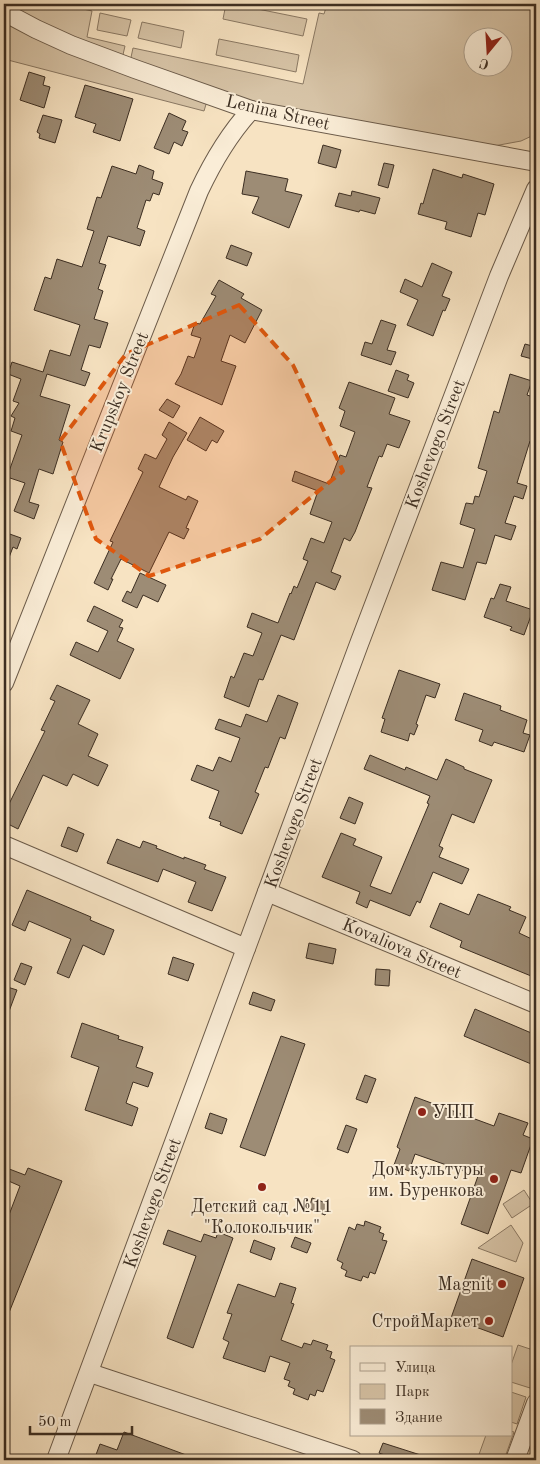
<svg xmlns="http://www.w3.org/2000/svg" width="540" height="1464" font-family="'Old Standard TT',serif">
	<rect width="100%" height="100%" fill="#f7e3c2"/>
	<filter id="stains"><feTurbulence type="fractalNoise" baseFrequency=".004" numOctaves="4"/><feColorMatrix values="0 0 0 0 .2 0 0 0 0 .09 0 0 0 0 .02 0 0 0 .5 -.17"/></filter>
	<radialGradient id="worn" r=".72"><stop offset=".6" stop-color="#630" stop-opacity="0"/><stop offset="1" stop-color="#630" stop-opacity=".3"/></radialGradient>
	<g fill="#d7c4a7" stroke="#8a7964" fill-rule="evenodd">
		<polygon points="4,4 70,4 70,6 92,11 87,37 125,46 122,59 61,36"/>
		<polygon points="226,4 233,4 307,19 303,36 223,19"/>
		<path d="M 327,4 L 536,4 L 536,134 L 521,141 L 494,146 L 254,103 L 130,62 L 133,48 L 303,84 L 319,13 L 324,14 ZM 472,38 L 502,38 L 502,68 L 472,68 Z"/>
		<polygon points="100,13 131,20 127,36 97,30"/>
		<polygon points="4,20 207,101 204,111 4,59"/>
		<polygon points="142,22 184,31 181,48 138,38"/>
		<polygon points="219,39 299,55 296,72 216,55"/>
		<polygon points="524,1190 533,1204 512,1218 503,1204"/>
		<polygon points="511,1225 523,1243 516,1262 478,1248"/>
		<polygon points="518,1345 536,1351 536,1370 530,1388 511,1382 511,1365"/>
		<polygon points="511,1392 526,1397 517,1424 511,1422"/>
		<polygon points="511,1431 514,1432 504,1460 477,1460 486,1435 511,1435"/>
	</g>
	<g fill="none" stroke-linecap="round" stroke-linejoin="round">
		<polyline stroke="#867562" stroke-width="4.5" points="4,866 6,865"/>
	</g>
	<g fill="#9d8c75" stroke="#3c2e22">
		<polygon points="29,72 45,77 43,85 50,87 44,108 20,100"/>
		<polygon points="85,85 133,99 120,141 93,132 96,124 75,117"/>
		<polygon points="169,113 186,121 182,130 188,132 182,146 174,142 169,154 154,148"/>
		<polygon points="43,115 62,120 55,143 39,138 40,134 37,132"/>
		<polygon points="323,145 341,150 336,168 318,163"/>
		<polygon points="384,163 394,165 388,188 378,185"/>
		<polygon points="139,165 154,171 152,179 163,183 159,195 153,193 150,201 146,200 137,228 145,231 140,246 108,236 99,263 106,265 98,289 103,291 94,319 108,323 100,348 89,345 81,370 90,373 85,386 47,374 40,396 70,405 59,440 63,442 53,474 39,469 29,502 39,505 34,519 14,511 25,483 7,477 22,435 11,431 15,418 11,416 19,403 13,401 21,379 8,374 12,362 43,372 50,350 70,356 80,325 34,310 45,277 51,279 57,259 82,267 94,231 87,229 97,197 101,198 112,166 136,174"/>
		<polygon points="433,169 462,178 463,174 494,184 485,215 478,213 471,237 445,229 447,222 418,214 421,203 423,204"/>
		<polygon points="246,171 288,179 285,191 302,195 289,228 252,213 259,197 242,194"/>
		<polygon points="352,191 380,198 375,214 360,210 359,212 335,206 339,193 351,196"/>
		<polygon points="231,245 252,253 247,266 226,258"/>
		<polygon points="432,263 452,272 442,296 450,299 445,311 443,310 433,336 407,325 418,300 400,292 405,279 422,287"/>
		<polygon points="219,280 244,294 241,298 262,310 245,343 230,335 221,361 236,366 222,405 175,384 181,374 188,356 194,358 201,338 191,335 195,323 200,324 216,296 211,294"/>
		<polygon points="381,320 396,325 387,350 396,352 391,365 361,355 365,342 372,344"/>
		<polygon points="525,344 536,347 536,360 521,356"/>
		<polygon points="396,370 409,375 407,380 414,383 408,398 388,391"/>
		<polygon points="510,374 532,381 527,395 536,398 536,443 530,441 517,483 527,486 523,499 514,496 505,523 516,526 511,540 495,535 486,564 477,562 465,600 432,590 441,562 463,568 475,529 460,524 466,503 473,504 475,496 479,497 487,471 478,468 494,411 499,413"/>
		<polygon points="349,382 395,398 389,414 410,421 399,448 387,444 382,457 379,456 367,487 372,488 355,532 350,541 344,538 331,572 341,576 335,590 316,582 294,640 281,635 263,680 259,679 249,707 224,697 231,676 234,678 244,653 253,656 262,633 247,627 252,613 278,623 290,593 291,594 294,586 297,588 308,561 303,559 311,538 324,543 332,522 310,514 318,491 292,481 295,471 329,484 340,455 346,457 355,432 340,426 345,411 339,408"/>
		<polygon points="167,399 180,406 173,418 159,410"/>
		<polygon points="200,417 224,431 217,443 212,440 206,451 187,440"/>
		<polygon points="169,422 187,433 173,457 159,487 186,500 188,496 198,501 186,528 189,529 184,539 169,532 149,573 121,559 111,579 113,579 108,590 94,583 113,542 110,541 143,472 138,469 145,454 156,459 167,439 162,435"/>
		<polygon points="4,532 21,538 17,549 13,547 5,568 4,568"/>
		<polygon points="140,573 166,585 158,602 143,595 137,608 122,601 127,591 131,593"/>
		<polygon points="500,584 511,587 506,601 533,610 524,635 510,630 512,627 484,617 491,598 494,599"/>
		<polygon points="94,606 123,620 119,627 123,628 117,641 134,649 120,679 70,655 76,642 98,652 108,631 87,621"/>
		<polygon points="399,670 440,684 435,698 426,695 416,724 418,725 414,735 410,733 408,741 381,732 385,719 382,718"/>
		<polygon points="57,685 90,700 78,724 98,734 88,756 108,765 98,786 73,774 67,786 43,775 18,829 4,822 4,807 7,808 45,731 41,730 55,701 50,699"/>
		<polygon points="464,693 501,706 500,710 527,720 523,733 530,735 524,752 494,742 492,746 479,741 483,730 455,720"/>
		<polygon points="278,695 298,703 285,739 280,737 268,768 265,767 255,792 259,794 242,834 220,825 221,822 209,818 219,791 191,780 197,765 213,771 219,757 231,762 240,738 215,729 219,719 241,727 246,714 267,722"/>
		<polygon points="370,755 405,770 406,767 437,780 446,759 464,767 464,769 492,780 474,823 452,814 439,846 443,848 439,857 469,869 462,884 433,872 420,903 417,901 410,916 370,900 367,908 356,903 360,892 322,877 341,833 356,839 353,845 382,857 370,886 391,894 429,804 427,803 430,796 364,769"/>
		<polygon points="349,797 363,803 355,824 340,818"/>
		<polygon points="68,827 84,834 77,852 61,846"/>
		<polygon points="117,839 140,848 143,841 157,846 156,848 184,859 184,857 206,865 204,869 226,877 212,911 188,902 196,882 163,869 158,882 107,863"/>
		<polygon points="27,890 91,917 90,920 114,930 104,955 83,945 69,978 57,973 71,939 29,921 25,931 12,925"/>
		<polygon points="478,894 511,907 509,910 526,917 519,933 536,941 536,978 460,947 462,941 430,927 440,903 469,915"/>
		<polygon points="309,943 336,949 333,964 306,958"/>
		<polygon points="173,957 194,964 188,981 168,974"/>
		<polygon points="21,963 32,967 25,985 14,980"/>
		<polygon points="376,969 390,970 389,986 375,985"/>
		<polygon points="4,986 17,990 5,1022 4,1022"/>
		<polygon points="253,992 275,1000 271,1011 249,1004"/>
		<polygon points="475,1009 536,1035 536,1066 464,1036"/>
		<polygon points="82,1023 119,1036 118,1039 143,1047 136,1067 153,1073 148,1087 133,1082 126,1103 138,1108 132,1126 85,1110 99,1067 71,1057"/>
		<polygon points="281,1036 305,1044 265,1156 240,1147"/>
		<polygon points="365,1075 376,1079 367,1103 356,1099"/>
		<polygon points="415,1097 494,1126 499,1113 528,1123 523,1135 533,1139 521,1173 511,1170 488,1234 461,1224 478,1176 415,1154 409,1171 394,1165 400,1149 397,1147"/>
		<polygon points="210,1113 227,1119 222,1134 205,1128"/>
		<polygon points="346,1125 357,1129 348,1153 337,1149"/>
		<polygon points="4,1167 25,1175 28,1168 62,1181 4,1325 4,1228 20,1186 4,1179"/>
		<polygon points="312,1198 329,1204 325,1215 309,1209"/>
		<polygon points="365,1221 381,1227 379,1232 384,1234 382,1240 387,1241 375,1274 370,1272 368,1278 363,1276 361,1281 345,1276 347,1271 341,1268 343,1263 337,1260 349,1227 355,1230 357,1224 364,1226"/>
		<polygon points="168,1230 201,1242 204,1234 216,1238 218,1232 233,1238 193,1348 167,1338 196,1256 163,1244"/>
		<polygon points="295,1237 311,1243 307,1253 291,1247"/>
		<polygon points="254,1240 275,1248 271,1260 250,1252"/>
		<polygon points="472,1259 524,1278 503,1337 451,1318"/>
		<polygon points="280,1283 296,1288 291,1303 294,1304 281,1340 302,1348 304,1343 311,1345 313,1340 328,1345 326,1350 332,1352 330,1358 335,1360 323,1392 317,1390 315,1396 310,1394 308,1400 293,1394 295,1389 288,1386 290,1381 284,1379 290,1363 270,1356 265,1372 223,1358 229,1342 223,1339 232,1314 227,1313 238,1284 275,1297"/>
		<polygon points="124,1432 197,1459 196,1460 94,1460 100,1444 117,1450"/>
		<polygon points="383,1443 430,1458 430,1460 399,1460 379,1453"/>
	</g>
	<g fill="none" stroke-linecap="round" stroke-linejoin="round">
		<defs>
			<g id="minor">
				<polyline points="4,12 36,29 71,45 135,69 251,110 536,162"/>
				<path d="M 4,683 L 199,191 C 213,161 229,134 251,110"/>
				<polyline points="4,845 246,948"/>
				<polyline points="267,892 536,1004"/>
				<polyline points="90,1373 353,1460"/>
				<polyline points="56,1460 359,644 499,276 536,189"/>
				<polyline points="515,1460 536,1403"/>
			</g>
		</defs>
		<use href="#minor" stroke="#6b5b4a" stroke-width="20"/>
		<use href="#minor" stroke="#faedd7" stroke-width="18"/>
	</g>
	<path fill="#df570d" fill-opacity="0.2" stroke="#df570d" stroke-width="4" stroke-dasharray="10 6" stroke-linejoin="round" d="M 239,305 L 293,365 L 343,471 L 260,539 L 149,576 L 96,539 L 60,441 L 126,354 Z"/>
	<g fill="#8f2418" stroke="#faedd7" stroke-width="2">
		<circle cx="422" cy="1112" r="5"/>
		<circle cx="494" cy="1179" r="5"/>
		<circle cx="262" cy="1187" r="5"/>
		<circle cx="502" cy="1284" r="5"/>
		<circle cx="489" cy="1321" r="5"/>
	</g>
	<g text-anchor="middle" stroke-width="4" stroke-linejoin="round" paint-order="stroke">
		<g font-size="18" fill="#3c2e22" stroke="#faedd7">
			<text transform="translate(278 112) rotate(13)" y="6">Lenina Street</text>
			<text transform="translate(119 392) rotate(-68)" y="6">Krupskoy Street</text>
			<text transform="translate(435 444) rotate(-69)" y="6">Koshevogo Street</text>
			<text transform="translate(293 823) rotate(-70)" y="6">Koshevogo Street</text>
			<text transform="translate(402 948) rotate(23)" y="6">Kovaliova Street</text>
			<text transform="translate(152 1203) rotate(-70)" y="6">Koshevogo Street</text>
		</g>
		<g font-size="18" fill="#3c2e22" stroke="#faedd7" text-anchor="end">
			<text x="432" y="1118" text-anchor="start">УПП</text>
			<text x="484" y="1175">Дом культуры<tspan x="484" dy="21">им. Буренкова</tspan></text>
			<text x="262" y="1212" text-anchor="middle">Детский сад №11<tspan x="262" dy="21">"Колокольчик"</tspan></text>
			<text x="492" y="1290">Magnit</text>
			<text x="479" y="1327">СтройМаркет</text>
		</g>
	</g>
	<rect width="540" height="1464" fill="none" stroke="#f7e3c2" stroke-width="20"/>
	<rect x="5" y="5" width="530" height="1454" fill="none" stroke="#3c2e22" stroke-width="2.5"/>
	<rect x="10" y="10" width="520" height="1444" fill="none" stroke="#3c2e22"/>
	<rect x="350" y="1346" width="162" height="90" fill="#faedd7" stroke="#aea18f"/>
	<rect x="360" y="1363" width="25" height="8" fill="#faedd7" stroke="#aea18f"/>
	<text x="395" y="1372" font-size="15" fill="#3c2e22">Улица</text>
	<rect x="360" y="1384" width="25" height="15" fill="#d7c4a7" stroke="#aea18f"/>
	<text x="395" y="1396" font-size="15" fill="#3c2e22">Парк</text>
	<rect x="360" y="1409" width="25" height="15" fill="#9d8c75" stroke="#aea18f"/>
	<text x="395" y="1422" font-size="15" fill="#3c2e22">Здание</text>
	<g transform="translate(488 52) rotate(198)"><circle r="24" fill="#faedd7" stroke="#aea18f"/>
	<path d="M0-4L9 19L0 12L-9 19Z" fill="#8f2418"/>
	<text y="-8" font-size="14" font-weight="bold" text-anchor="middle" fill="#3c2e22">С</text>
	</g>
	<path d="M30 1426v8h102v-8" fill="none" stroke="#3c2e22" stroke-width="2.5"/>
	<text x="38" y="1426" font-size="15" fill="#3c2e22" stroke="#faedd7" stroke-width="4" paint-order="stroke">50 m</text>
	<rect width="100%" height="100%" filter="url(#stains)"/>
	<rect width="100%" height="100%" fill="url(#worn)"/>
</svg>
